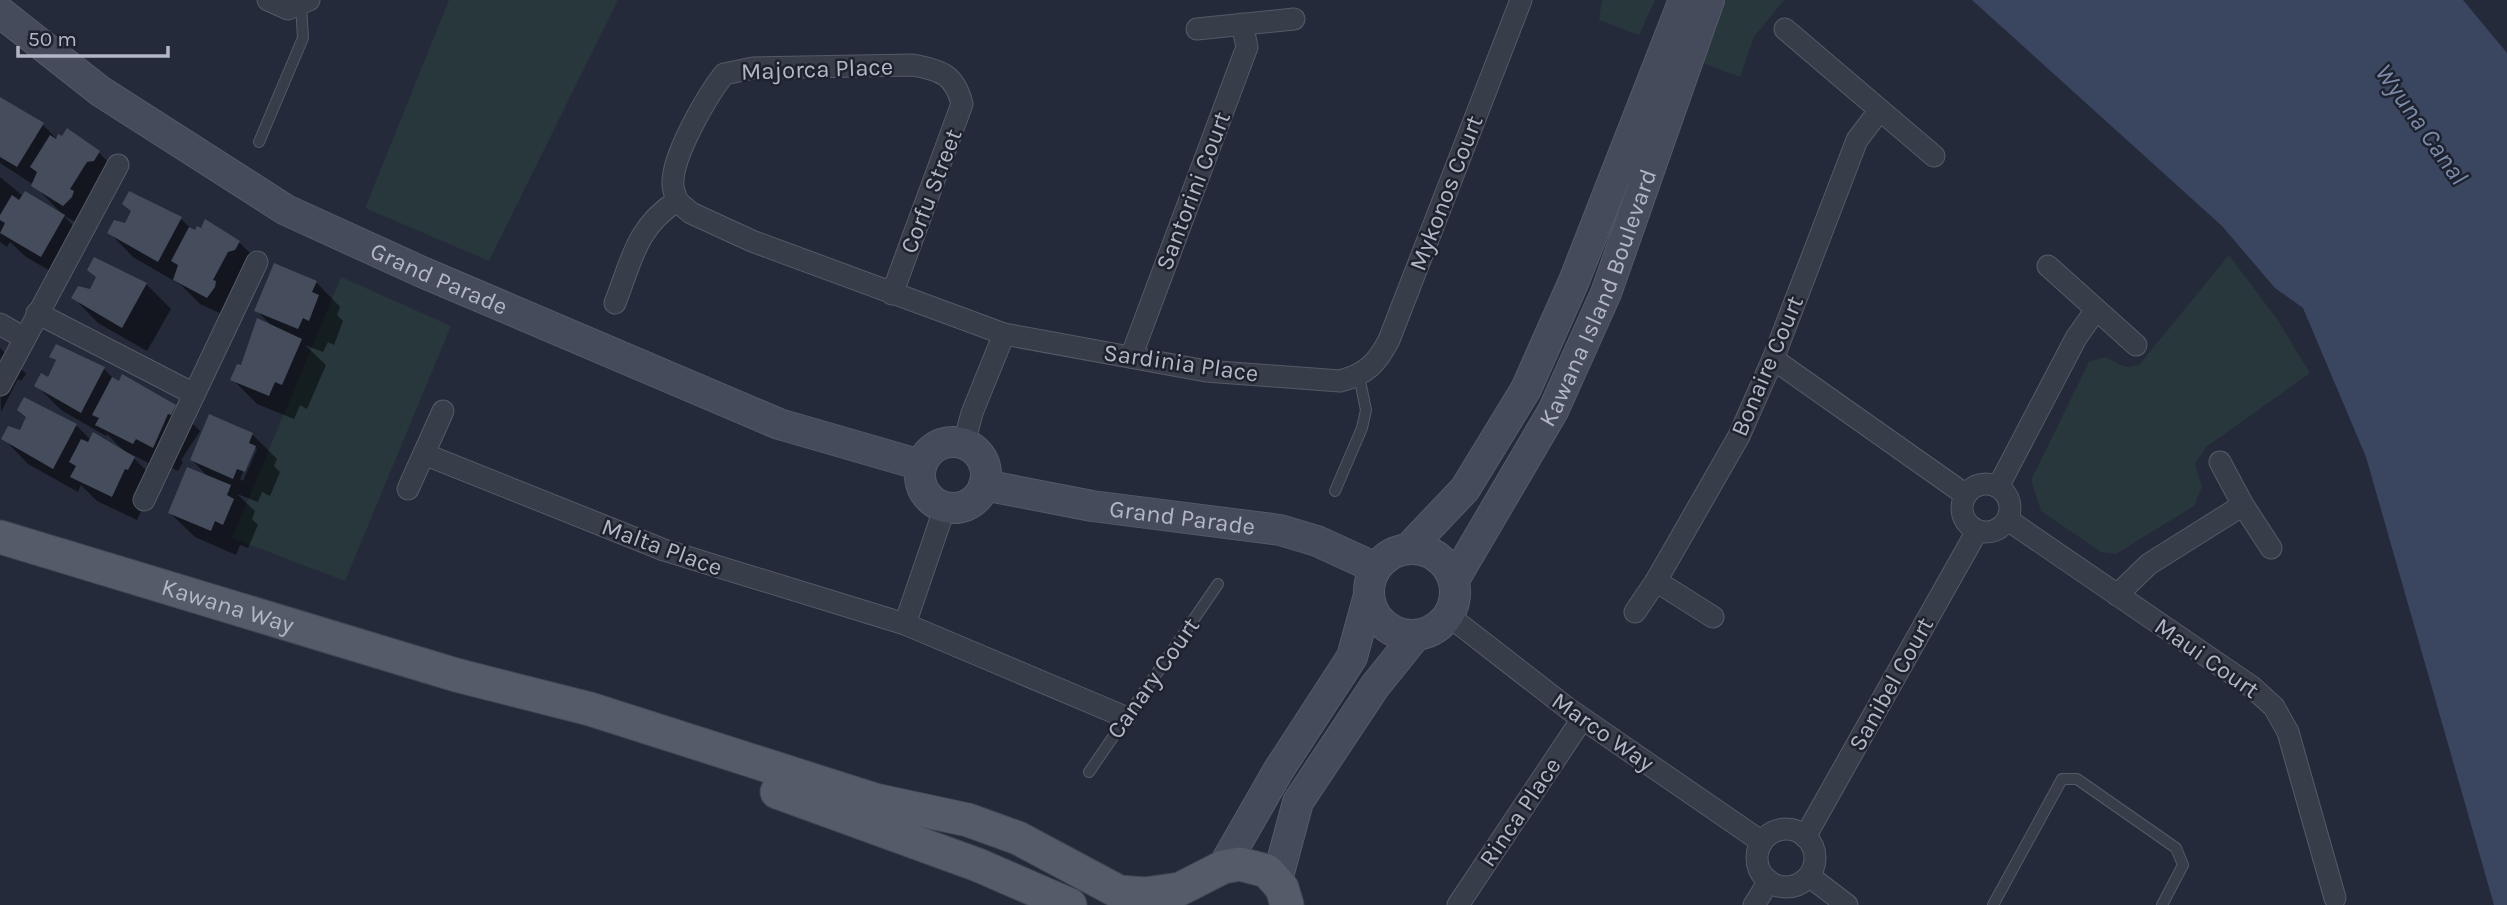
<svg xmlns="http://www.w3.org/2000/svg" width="2507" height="905" font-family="Karla,sans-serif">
	<rect width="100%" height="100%" fill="#242a39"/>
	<g fill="#27373b">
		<polygon points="449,0 618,0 489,261 365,208"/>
		<polygon points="1602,0 1655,0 1639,35 1599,20"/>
		<polygon points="1724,0 1784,0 1754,37 1740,77 1703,63"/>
		<polygon points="2229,255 2277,319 2310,373 2206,447 2195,464 2202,487 2194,506 2116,554 2101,552 2041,511 2031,480 2089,362 2105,357 2126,367 2139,365"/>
		<polygon points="341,277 451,326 345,581 232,538"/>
	</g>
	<polygon fill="#3a4660" points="1972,0 2463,0 2507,53 2507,905 2494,905 2366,457 2303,308 2275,288 2222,226"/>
	<g fill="#0007" fill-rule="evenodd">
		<polygon points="0,101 43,125 57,139 99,153 124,177 89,230 63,215 88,241 66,280 26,257 10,242 7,247 0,242 0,177 23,196 60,212 34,185 0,163"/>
		<polygon points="181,219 196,233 239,242 264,267 235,320 200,304 181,285 133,257 109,232 126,225"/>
		<polygon points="316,282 340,307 337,315 343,321 334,345 328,342 323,352 305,345 326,365 307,409 300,405 294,419 257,404 233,380 274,328 256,310"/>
		<polygon points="146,284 171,309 147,351 98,323 74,298 90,291"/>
		<polygon points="0,348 26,374 21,381 18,379 1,412"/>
		<polygon points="52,357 104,369 116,381 175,406 200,431 181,460 183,462 178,471 161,462 158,468 129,453 158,483 150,492 137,520 97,501 81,485 78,492 28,464 4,439 20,432 28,418 76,425 91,440 124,451 107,434 106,436 61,410 36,385 48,379 57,362"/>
		<path d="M 252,434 L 277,459 L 274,466 L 280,472 L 270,496 L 262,492 L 258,502 L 237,494 L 255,511 L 252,519 L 258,525 L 248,548 L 240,545 L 236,555 L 195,537 L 170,513 L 209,478 L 192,460 ZM 254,446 L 257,449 L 243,481 L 240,479 Z"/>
	</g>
	<g fill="#454d5d">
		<polygon points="0,97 44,123 17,167 0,157"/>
		<polygon points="67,128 100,151 94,161 87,162 70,189 74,191 72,197 63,206 31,186 37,172 30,167 50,135 56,139 58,134 62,136"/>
		<polygon points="25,191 65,215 41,257 0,233 5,223 0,220 0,215 12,195 19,200"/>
		<polygon points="129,191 182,217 158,262 107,233 114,220 125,223 131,211 122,204"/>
		<polygon points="205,219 240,241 235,250 228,252 213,280 216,281 215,287 207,298 173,280 178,265 171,261 189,227 195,230 197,226 201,228"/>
		<polygon points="94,257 147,283 122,328 71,298 78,286 90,289 96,277 87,270"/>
		<polygon points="274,263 317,281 312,292 319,295 309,321 303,318 298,329 254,311"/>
		<polygon points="257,318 302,339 282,385 275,382 269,396 230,380 237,364 241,365"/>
		<polygon points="56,344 105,367 81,413 34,386 41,373 48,377 56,360 49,357"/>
		<polygon points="122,374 176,405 171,415 168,414 153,448 136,439 133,444 95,425 99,418 92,415 112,377 119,381"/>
		<polygon points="24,397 77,424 53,469 1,439 8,426 20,430 26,417 17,410"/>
		<polygon points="209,414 253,433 249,443 256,446 245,472 237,469 233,479 190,460"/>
		<polygon points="93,432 135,457 128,470 125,469 112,497 70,477 76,466 69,462 81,439 88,442"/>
		<polygon points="187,467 231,485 227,495 234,499 223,525 215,521 211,531 168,513"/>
	</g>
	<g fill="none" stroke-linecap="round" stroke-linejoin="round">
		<defs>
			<g id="lane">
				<polyline points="259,142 303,38 301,6"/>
				<polyline points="1335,491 1362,428 1366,410 1359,376"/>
				<polyline points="1089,772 1218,584"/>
				<polyline points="1993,905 2062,779 2077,779 2176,848 2183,865 2162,905"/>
			</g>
			<g id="street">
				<polyline points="268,0 288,9 309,0"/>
				<polyline points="1197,29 1294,19"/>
				<polyline points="1785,29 1934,156"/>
				<path d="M 677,201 C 676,196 673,190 673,185 C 671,157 707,96 724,74 L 753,68 L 913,65 C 941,70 955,75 962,104 L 892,294"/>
				<polyline points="677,201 691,213 752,241 1004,334 972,413 964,443"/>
				<polyline points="2048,266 2136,345"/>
				<path d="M 615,303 C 632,260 636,227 677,201"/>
				<polyline points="37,313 194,394"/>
				<polyline points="0,324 24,338"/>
				<path d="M 1004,334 L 1206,371 L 1340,381 C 1367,374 1377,363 1389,340 L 1521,0"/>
				<polyline points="1131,357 1247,47 1242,24"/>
				<polyline points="1773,359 1966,495"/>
				<polyline points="0,385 118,165"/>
				<polyline points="424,454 664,550 905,624 1125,717"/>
				<polyline points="2220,462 2243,505 2271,548"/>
				<circle cx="1986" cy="508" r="24"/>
				<polyline points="1998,487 2076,338 2095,311"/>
				<polyline points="408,489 443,411"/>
				<polyline points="144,500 257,262"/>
				<polyline points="2008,520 2252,687 2274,707 2288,732 2335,898"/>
				<polyline points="1656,581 1713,617"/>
				<polyline points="2117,595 2149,564 2243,505"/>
				<polyline points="1635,612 1656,581 1739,436 1773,359 1857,140 1879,111"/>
				<polyline points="1449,616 1570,710 1762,842"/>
				<polyline points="905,624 945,507"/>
				<circle cx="1786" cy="858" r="29"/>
				<polyline points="1805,837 1977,531"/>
				<polyline points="1809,876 1847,905"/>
				<polyline points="1458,905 1582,719"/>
				<polyline points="1754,905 1769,881"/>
			</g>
			<g id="secondary">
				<path id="s1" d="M 0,12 L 100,91 L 286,210 L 422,272 L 779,424 L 921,465"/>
				<circle cx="953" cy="475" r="33"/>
				<path id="s2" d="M 984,485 L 1092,506 L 1280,530 L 1317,541 L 1376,568"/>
				<circle cx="1412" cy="592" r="43"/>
				<polyline points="1408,549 1465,489 1526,389 1574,281 1684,0"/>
				<path id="s3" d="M 1454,580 L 1553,411 L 1606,293 L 1709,0"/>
				<polyline points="1223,867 1278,771 1352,657 1369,595"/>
				<polyline points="1277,880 1298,802 1375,686 1416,635"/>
			</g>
			<g id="primary">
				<path id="s4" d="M 0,537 L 456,675 L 590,709 L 875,800 L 968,820 L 1018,838 L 1119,892 L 1145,894 L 1180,889 L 1223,867 L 1240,864 L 1267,871 L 1282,888 L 1287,905"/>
				<polyline points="777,792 978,865 1070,905"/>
			</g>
		</defs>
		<use href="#lane" stroke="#555a67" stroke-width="12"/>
		<use href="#street" stroke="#555a67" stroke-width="23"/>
		<use href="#secondary" stroke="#555a67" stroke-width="32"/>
		<use href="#primary" stroke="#404652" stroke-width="35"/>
		<use href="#lane" stroke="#373d49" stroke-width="10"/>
		<use href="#street" stroke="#373d49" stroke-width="21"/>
		<use href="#secondary" stroke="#464b5c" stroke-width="30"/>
		<use href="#primary" stroke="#555b69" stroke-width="33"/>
	</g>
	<g text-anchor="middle" stroke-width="5" stroke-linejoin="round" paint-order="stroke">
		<g font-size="24" fill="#b2b7c5" stroke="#1d222e">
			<text transform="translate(817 69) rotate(-2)" y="8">Majorca Place</text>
			<text transform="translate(931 191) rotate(-69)" y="8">Corfu Street</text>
			<text transform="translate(1193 191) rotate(-69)" y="8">Santorini Court</text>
			<text transform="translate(1446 193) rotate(-69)" y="8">Mykonos Court</text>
			<text dy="8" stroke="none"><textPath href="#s1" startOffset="516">Grand Parade</textPath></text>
			<text dy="8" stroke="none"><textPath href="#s3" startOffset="318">Kawana Island Boulevard</textPath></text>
			<text transform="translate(1181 363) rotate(8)" y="8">Sardinia Place</text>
			<text transform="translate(1767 366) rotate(-67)" y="8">Bonaire Court</text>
			<text dy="8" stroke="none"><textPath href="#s2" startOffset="201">Grand Parade</textPath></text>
			<text transform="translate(662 547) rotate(20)" y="8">Malta Place</text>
			<text dy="8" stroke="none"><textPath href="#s4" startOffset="238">Kawana Way</textPath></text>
			<text transform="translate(2207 658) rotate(35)" y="8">Maui Court</text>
			<text transform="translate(1153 678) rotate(-55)" y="8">Canary Court</text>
			<text transform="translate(1891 684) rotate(-61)" y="8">Sanibel Court</text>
			<text transform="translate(1603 732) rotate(35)" y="8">Marco Way</text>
			<text transform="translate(1520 812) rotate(-56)" y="8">Rinca Place</text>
		</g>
		<g font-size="26" font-style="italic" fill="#7c8baa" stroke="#1d222e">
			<text transform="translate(2422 124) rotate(55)" y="9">Wyuna Canal</text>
		</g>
	</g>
	<path d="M18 46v10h150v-10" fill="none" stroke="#b2b7c5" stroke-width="3.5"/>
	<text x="28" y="46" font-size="21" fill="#b2b7c5" stroke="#1d222e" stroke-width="5" paint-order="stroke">50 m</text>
</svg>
